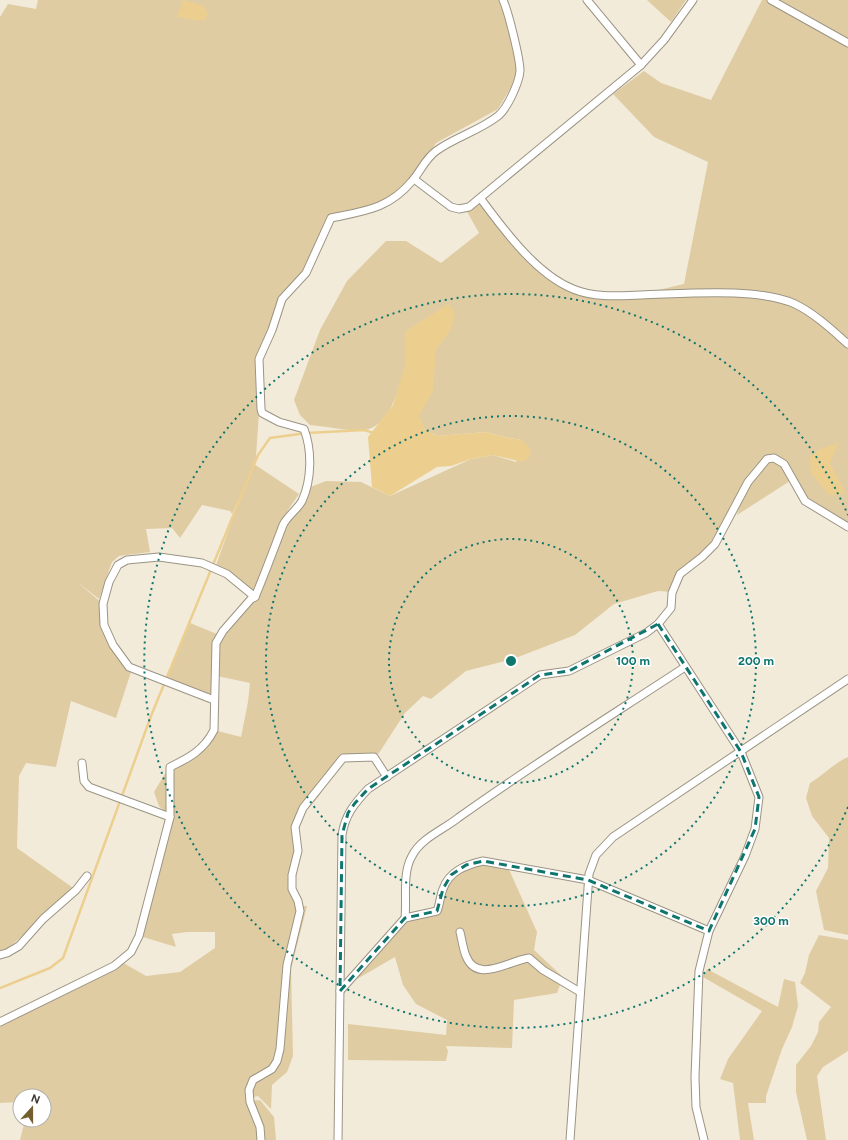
<svg xmlns="http://www.w3.org/2000/svg" width="848" height="1140" font-family="Figtree,sans-serif">
	<rect width="100%" height="100%" fill="#f2ebda"/>
	<g fill="#e0cca2">
		<polygon points="38,0 500,0 505,11 517,72 511,87 498,109 436,143 423,164 401,195 376,208 331,218 306,273 280,305 259,359 259,412 256,457 254,464 299,494 284,516 252,594 216,565 243,490 232,514 230,511 202,505 180,538 172,528 146,529 150,552 119,556 112,562 99,599 76,581 103,604 104,625 131,672 116,718 71,701 56,767 26,763 19,776 17,848 76,890 0,955 0,17 8,4 36,9"/>
		<polygon points="647,0 686,0 671,22"/>
		<path d="M 762,0 L 848,0 L 848,526 L 805,501 L 793,479 L 737,515 L 744,491 L 711,547 L 694,563 L 672,592 L 658,591 L 614,604 L 575,635 L 513,659 L 466,671 L 431,699 L 423,696 L 405,713 L 379,753 L 375,756 L 343,758 L 319,796 L 295,824 L 298,851 L 291,875 L 301,906 L 307,906 L 291,969 L 293,1056 L 287,1072 L 272,1085 L 271,1109 L 258,1096 L 250,1098 L 250,1101 L 260,1100 L 274,1117 L 276,1140 L 20,1140 L 25,1120 L 44,1120 L 44,1096 L 20,1096 L 20,1102 L 0,1103 L 0,1023 L 33,1006 L 49,993 L 54,996 L 120,961 L 146,976 L 180,972 L 215,948 L 215,932 L 187,932 L 172,934 L 176,947 L 143,937 L 170,817 L 159,806 L 154,792 L 169,767 L 186,759 L 214,730 L 241,737 L 248,702 L 250,683 L 217,676 L 215,648 L 211,698 L 167,677 L 190,623 L 217,634 L 216,642 L 255,597 L 284,523 L 308,488 L 326,481 L 361,482 L 390,496 L 471,459 L 493,455 L 516,462 L 522,440 L 504,437 L 486,432 L 437,436 L 425,429 L 418,420 L 410,348 C 403,372 395,425 365,430 C 352,432 324,426 310,425 L 300,415 L 294,400 L 320,330 L 347,281 L 386,241 L 406,241 L 441,263 L 479,233 L 465,208 L 481,199 L 520,254 L 540,270 L 592,295 L 637,295 L 684,284 L 708,162 L 654,137 L 613,94 L 644,71 L 661,83 L 711,100 Z"/>
		<path d="M 848,757 L 848,935 L 824,930 L 816,891 L 828,868 L 829,838 L 812,816 L 806,798 L 810,783 C 824,775 834,763 848,757 Z"/>
		<polygon points="492,862 507,865 537,932 534,950 563,977 557,993 514,1000 512,1048 446,1046 448,1051 446,1061 348,1060 348,1024 446,1035 447,1020 416,1004 403,985 395,957 345,986 405,918 435,907 457,871"/>
		<polygon points="819,935 848,940 848,1051 823,1067 817,1076 826,1140 807,1140 796,1092 796,1065 811,1046 818,1032 819,1022 831,1007 800,983 805,973 809,955"/>
		<polygon points="707,969 778,1007 784,979 795,982 798,1006 792,1027 782,1049 766,1096 766,1103 748,1103 754,1140 740,1140 733,1083 720,1079 728,1059 762,1011 703,977"/>
	</g>
	<g fill="#eccf8f">
		<polygon points="183,0 203,6 208,13 204,21 177,17"/>
		<polygon points="448,304 455,314 450,331 436,349 433,390 419,416 425,429 437,436 486,432 504,437 522,440 531,450 528,459 522,462 493,455 471,459 451,466 437,467 390,496 372,487 368,437 393,405 406,363 405,332"/>
		<polygon points="839,443 830,463 846,494 829,495 811,473 810,457 820,449"/>
	</g>
	<g fill="none" stroke-linecap="round" stroke-linejoin="round">
		<polyline stroke="#eccf8f" stroke-width="2.5" points="0,988 50,968 63,958 151,716 258,455 270,438 307,433 364,430 374,433"/>
		<defs>
			<g id="minor">
				<polyline points="587,0 641,65"/>
				<polyline points="771,0 848,43"/>
				<polyline points="414,179 451,207 459,209 469,207 641,65 664,40 693,0"/>
				<path d="M 481,199 C 504,230 536,274 573,289 C 595,298 618,296 641,295 C 683,294 758,287 795,304 C 814,313 832,330 848,344"/>
				<polyline points="658,624 741,752 759,797 755,829 745,856 709,931 699,971 695,1077 696,1107 704,1140"/>
				<polyline points="214,700 129,667 113,645 104,625 103,604 109,582 118,565 127,560 159,557 202,563 227,574 255,597"/>
				<polyline points="82,763 84,781 89,787 170,817"/>
				<path d="M 405,918 C 407,899 402,873 412,856 C 421,838 443,830 458,818 C 532,765 609,717 685,667"/>
				<path d="M 460,932 C 462,940 463,949 466,956 C 477,984 508,961 529,958 L 543,970 L 580,992"/>
				<polyline points="0,955 7,953 19,946 43,919 76,890 87,876"/>
				<path d="M 340,991 L 405,918 L 437,911 C 440,904 440,896 443,889 C 449,871 466,865 483,861 L 588,880 L 709,931"/>
				<path d="M 0,1022 L 114,966 L 131,952 L 139,936 L 170,817 L 170,767 C 189,758 204,750 214,730 L 216,643 L 223,631 L 251,599 L 255,597 C 265,573 274,549 283,525 C 287,516 297,510 302,501 C 312,479 312,450 304,429 L 279,422 L 262,413 L 261,409 L 259,359 L 272,330 L 282,299 L 306,273 L 331,218 C 364,211 389,209 412,181 C 421,171 425,159 436,151 C 455,137 479,131 498,116 C 507,109 519,83 520,71 C 520,58 508,11 503,0"/>
				<polyline points="261,1140 260,1127 250,1102 249,1090 253,1080 272,1069 277,1061 280,1049 287,965 300,911 298,901 292,889 292,875 298,851 295,827 303,808 343,758 374,757 387,777"/>
				<path d="M 338,1140 L 342,835 C 345,815 354,804 368,789 L 540,675 L 569,671 L 646,633 L 658,624 L 671,608 L 672,593 L 680,574 L 702,557 L 715,544 L 748,482 L 767,459 L 774,458 L 784,464 L 805,501 L 848,527"/>
				<polyline points="570,1140 589,874 596,855 613,837 848,679"/>
			</g>
		</defs>
		<use href="#minor" stroke="#9b9484" stroke-width="9"/>
		<use href="#minor" stroke="#fff" stroke-width="7"/>
	</g>
	<path fill="none" stroke="#0f766e" stroke-width="3" stroke-dasharray="8 5" stroke-linejoin="round" d="M 658,624 L 741,752 L 759,797 L 755,829 L 709,931 L 588,880 L 483,861 L 466,865 L 451,875 L 443,889 L 437,911 L 405,918 L 340,991 L 342,835 L 348,813 L 355,803 L 368,789 L 540,675 L 569,671 Z"/>
	<g fill="none" stroke="#0f766e" stroke-width="2" stroke-dasharray="2 4">
		<circle cx="511" cy="661" r="122"/>
		<circle cx="511" cy="661" r="245"/>
		<path d="M848 807A367 367 0 1 1 848 515"/>
	</g>
	<circle cx="511" cy="661" r="6" fill="#0f766e" stroke="#fff" stroke-width="2"/>
	<g font-size="12" text-anchor="middle" font-weight="bold" fill="#0f766e" stroke="#fff" stroke-width="3" stroke-linejoin="round" paint-order="stroke">
		<text x="633" y="665">100 m</text>
		<text x="756" y="665">200 m</text>
		<text x="771" y="925">300 m</text>
	</g>
	<g transform="translate(32 1108) rotate(21)"><circle r="19" fill="#ffffff" stroke="#b1b0ad"/>
	<path d="M0-3L7 15L0 10L-7 15Z" fill="#745e2e"/>
	<text y="-6" font-size="11" font-weight="bold" text-anchor="middle" fill="#3d3a33">N</text>
	</g>
</svg>
